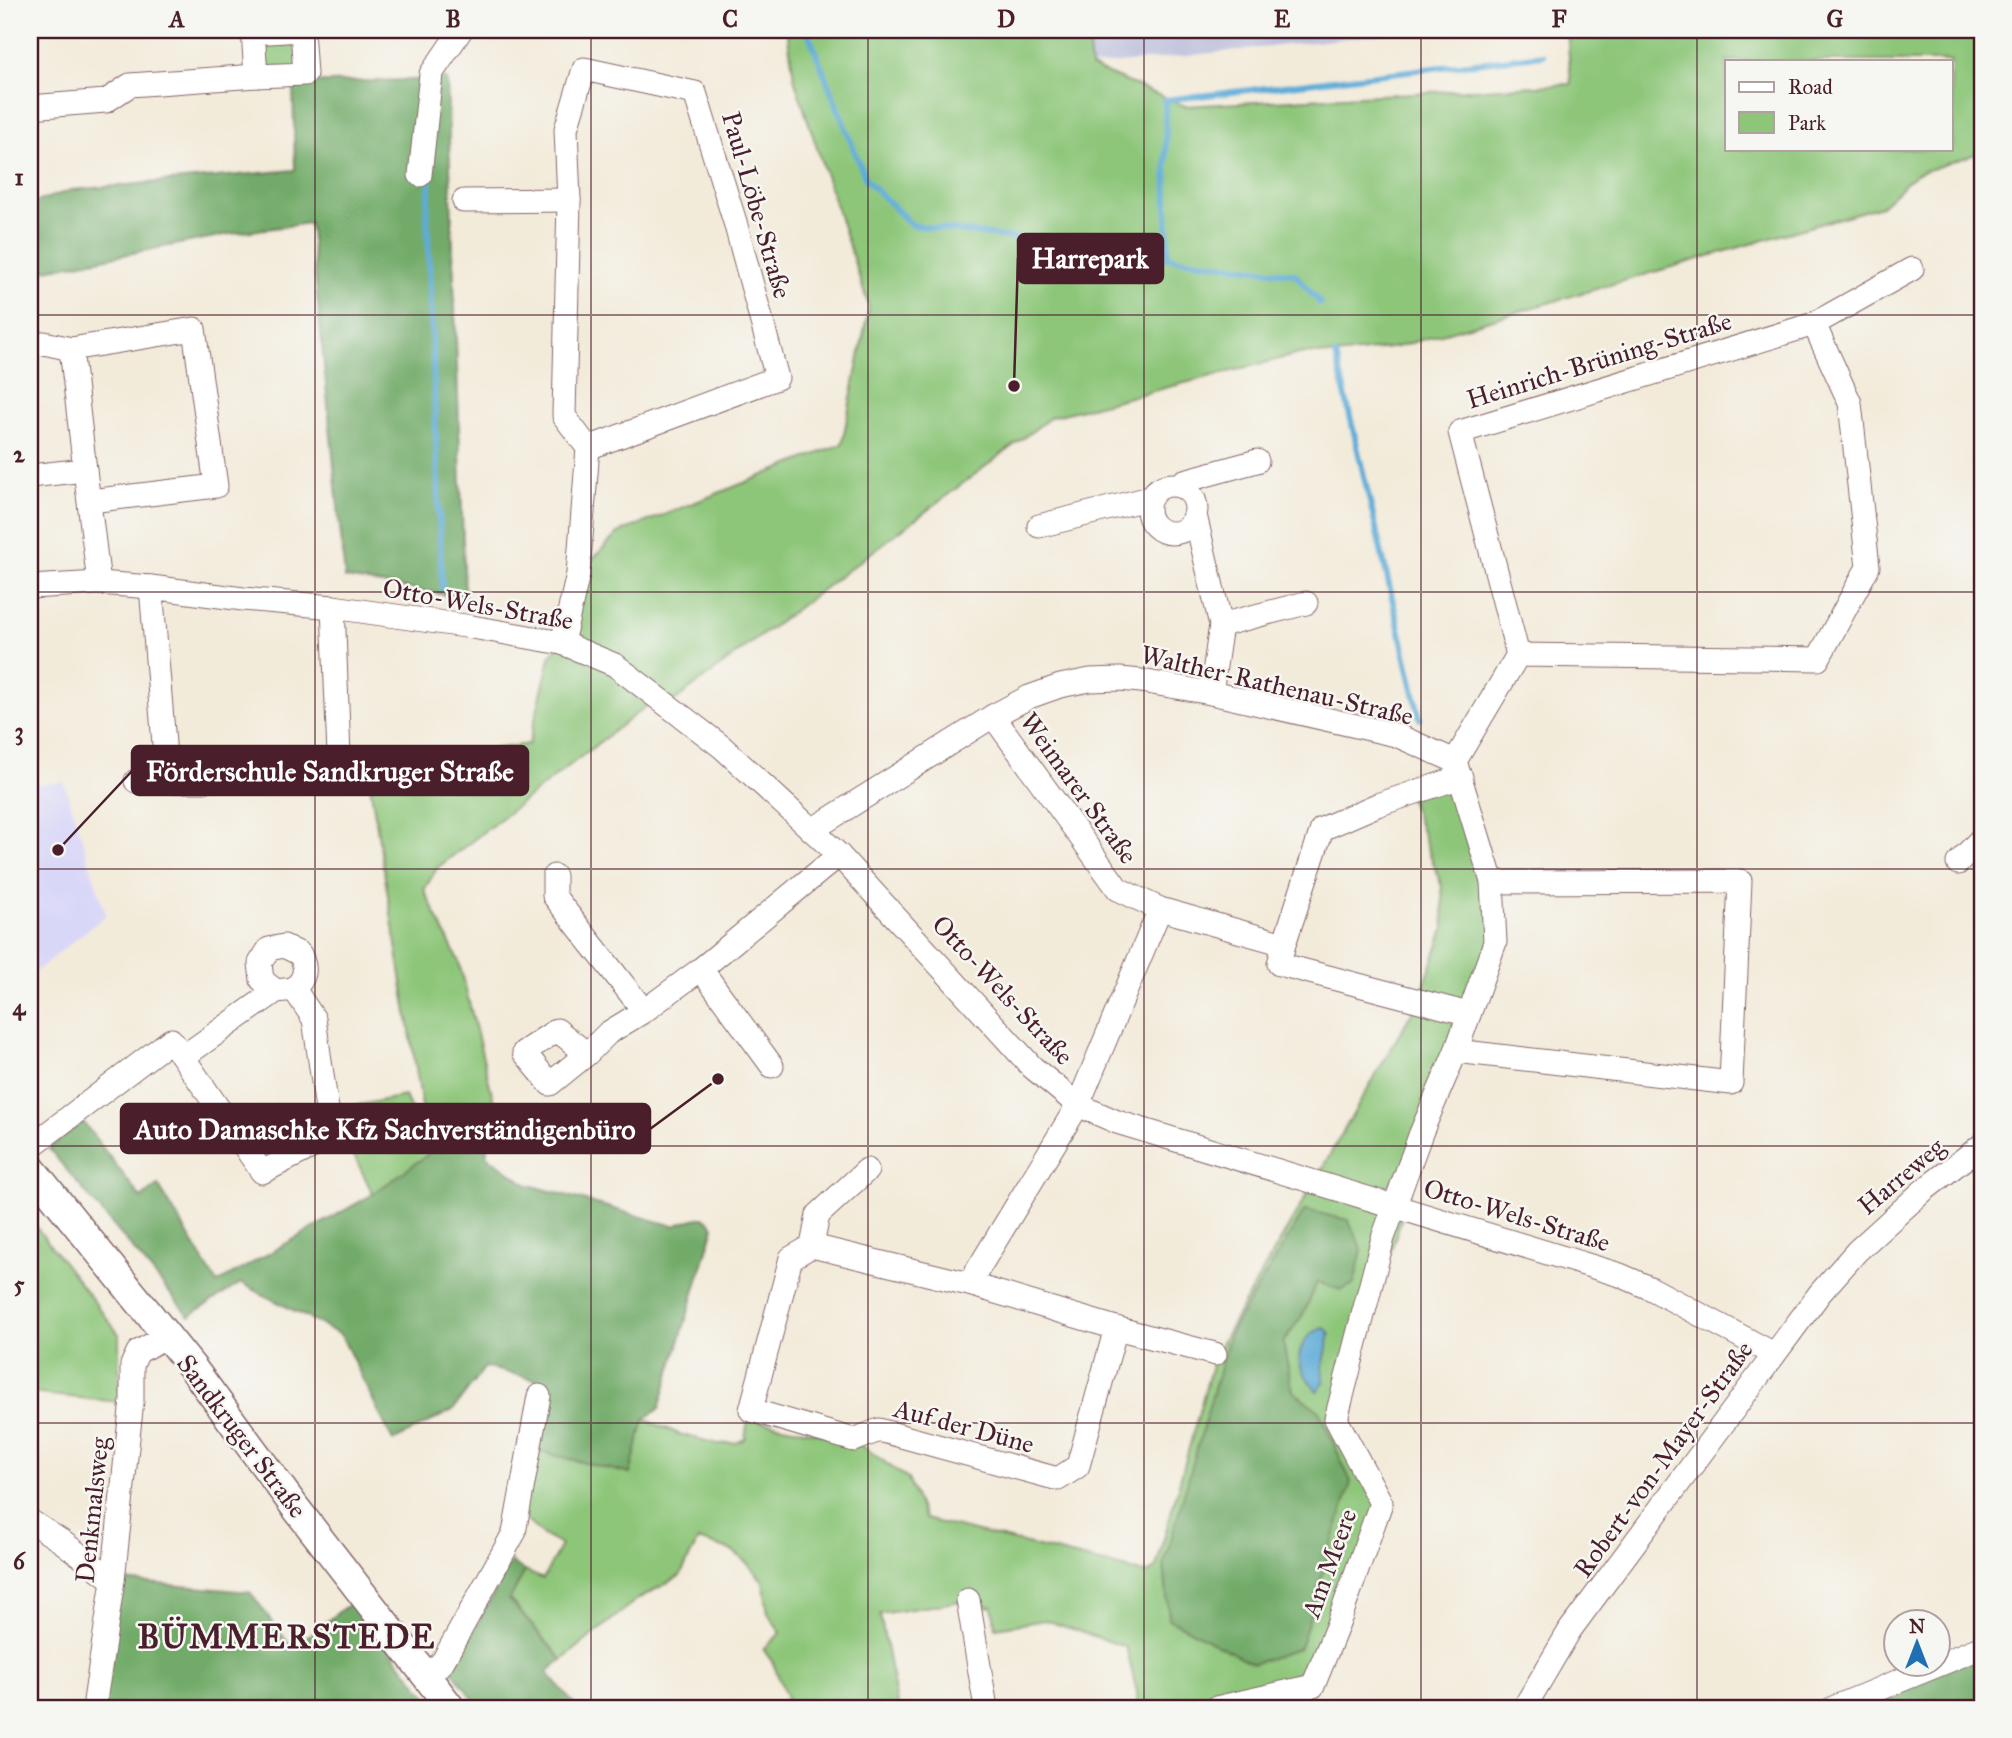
<svg xmlns="http://www.w3.org/2000/svg" width="2012" height="1738" font-family="'IM FELL Great Primer',serif">
	<rect width="100%" height="100%" fill="#f6f6f2"/>
	<filter id="ink" filterUnits="userSpaceOnUse"><feTurbulence type="fractalNoise" baseFrequency=".0143" numOctaves="2"/><feDisplacementMap in="SourceGraphic" scale="14" xChannelSelector="R" yChannelSelector="G"/><feConvolveMatrix kernelMatrix="1 2 1 2 8 2 1 2 1" color-interpolation-filters="sRGB"/></filter>
	<filter id="wash" filterUnits="userSpaceOnUse"><feTurbulence type="fractalNoise" baseFrequency=".00686" numOctaves="4" result="noise"/><feDisplacementMap in="SourceGraphic" scale="28" xChannelSelector="R" yChannelSelector="G"/><feGaussianBlur stdDeviation="1.57" result="paint"/><feColorMatrix in="noise" values="0 0 0 0 0 0 0 0 0 0 0 0 0 0 0 0 0 1.4 0 .05"/><feComposite in="paint" operator="in"/></filter>
	<g filter="url(#wash)">
		<rect width="100%" height="100%" fill="#f3ebda"/>
		<polygon fill="#d9d7f8" points="64,782 106,915 30,976 30,785"/>
		<polygon fill="#c0c2dd" points="1087,30 1425,30 1091,66"/>
		<g fill="#8dc679" stroke="#6c7252" stroke-width="2" fill-rule="evenodd">
			<polygon points="302,30 305,74 256,76 253,33"/>
			<path d="M 787,30 L 1087,30 L 1091,67 L 1185,106 L 1571,84 L 1567,30 L 1982,30 L 1982,152 L 1916,174 L 1881,206 L 1397,347 L 1336,355 L 1303,353 L 1051,417 L 669,705 L 658,697 L 437,868 L 424,890 L 459,962 L 495,1106 L 373,1194 L 340,1127 L 338,1109 L 405,1096 L 429,1149 L 367,766 L 529,744 L 551,654 L 562,643 L 578,574 L 618,533 L 842,444 L 869,307 L 794,78 ZM 1727,61 L 1951,61 L 1951,149 L 1727,149 Z"/>
			<polygon points="1461,777 1495,942 1456,1051 1336,1419 1381,1503 1313,1686 1216,1708 1137,1708 1137,1692 1126,1647 1045,1620 996,1628 992,1606 970,1610 968,1600 880,1614 898,1708 771,1708 787,1699 773,1663 763,1649 781,1633 768,1613 763,1581 748,1564 733,1551 698,1540 680,1576 636,1600 562,1660 509,1599 525,1571 543,1579 561,1545 543,1535 519,1514 530,1449 644,1419 679,1434 718,1444 736,1443 745,1439 748,1419 854,1440 908,1479 925,1519 1148,1574 1156,1567 1215,1354 1419,1000 1444,929 1442,887 1408,794"/>
			<polygon points="30,1219 119,1334 119,1402 30,1393"/>
		</g>
		<g fill="#72ab69" stroke="#5e654a" stroke-width="2">
			<polygon points="447,79 465,598 345,578 310,223 230,234 30,273 30,204 71,190 295,170 293,83"/>
			<path d="M 495,1106 L 486,1155 L 526,1184 L 674,1226 C 688,1221 705,1210 714,1227 L 659,1409 L 644,1419 L 630,1474 L 530,1449 L 542,1381 L 485,1367 L 453,1410 L 393,1441 L 341,1335 L 241,1283 L 189,1316 L 49,1149 L 83,1122 L 141,1198 L 158,1185 L 217,1283 L 373,1194 Z"/>
			<polygon points="1305,1210 1348,1220 1362,1249 1354,1284 1341,1290 1317,1282 1304,1313 1283,1343 1293,1391 1319,1411 1351,1482 1300,1648 1253,1664 1169,1619 1164,1564 1230,1333"/>
			<polygon points="511,1562 525,1571 509,1600 562,1660 547,1672 577,1708 480,1708 452,1671"/>
			<polygon points="113,1580 250,1592 292,1648 352,1602 436,1708 94,1708"/>
			<polygon points="1982,1647 1982,1708 1833,1708"/>
		</g>
		<path fill="#5eacd7" stroke="#546681" stroke-width="2" d="M 1325,1328 L 1330,1334 L 1323,1367 L 1324,1382 L 1317,1391 C 1312,1384 1304,1375 1301,1367 C 1294,1350 1309,1331 1325,1328 Z"/>
		<g fill="none" stroke-linecap="round" stroke-linejoin="round">
			<g stroke="#5eacd7" stroke-width="6">
				<polyline points="807,30 866,180 912,225 1295,274 1320,303"/>
				<polyline points="430,183 427,211 442,588"/>
				<polyline points="1168,256 1165,100 1543,55"/>
				<polyline points="1336,355 1420,719"/>
			</g>
		</g>
	</g>
	<g filter="url(#ink)">
		<g fill="none" stroke-linecap="round" stroke-linejoin="round">
			<defs>
				<g id="minor">
					<polyline points="253,30 256,76 305,74 302,30 253,33"/>
					<polyline points="30,107 106,101 130,85 256,76"/>
					<polyline points="420,175 431,74 461,30"/>
					<polyline points="464,201 569,200"/>
					<polyline points="1814,324 1912,269"/>
					<polyline points="30,345 44,343 71,349 194,329 216,486 90,501"/>
					<polyline points="71,349 85,470"/>
					<polyline points="30,476 85,470 99,583"/>
					<circle cx="1172" cy="509" r="24"/>
					<polyline points="1181,486 1184,481 1257,461"/>
					<polyline points="1195,515 1221,625 1211,693"/>
					<polyline points="1039,526 1150,498"/>
					<polyline points="30,587 99,583 151,587 243,599 333,607 472,627 562,643 615,665 722,747 839,855 1032,1067 1078,1105 1117,1122 1620,1275 1652,1289 1774,1354"/>
					<polyline points="151,587 167,780"/>
					<polyline points="333,607 340,780"/>
					<polyline points="1221,625 1306,603"/>
					<polyline points="562,643 578,574 588,448 777,378 735,222 695,93 584,69 566,129 569,200 564,416 588,448"/>
					<polyline points="993,716 1118,889 1160,909 1284,944 1279,964 1469,1014"/>
					<polyline points="1455,761 1518,655 1460,432 1814,324 1850,403 1868,567 1818,659 1518,655"/>
					<polyline points="136,781 204,781"/>
					<polyline points="812,830 993,716 1029,697 1060,686 1090,680 1120,679 1141,681 1211,693 1396,735 1455,761 1492,882 1495,942 1456,1051 1421,1133 1383,1238 1336,1419 1381,1503 1338,1624 1313,1686 1216,1708"/>
					<polyline points="1958,863 1982,838"/>
					<polyline points="554,876 554,896 644,1011"/>
					<polyline points="1284,944 1322,829 1377,805 1461,777"/>
					<polyline points="701,969 772,1066"/>
					<path d="M 276,991 L 262,980 L 260,963 L 269,949 L 284,946 L 300,954 C 307,969 306,977 294,989"/>
					<polyline points="1456,1051 1731,1083 1740,881 1492,882"/>
					<polyline points="587,1054 557,1030 524,1052 550,1084 587,1054 608,1033 644,1011 701,969 839,855"/>
					<polyline points="30,1147 171,1040 183,1057 262,1172 331,1137 314,1019 294,989 276,991 183,1057"/>
					<polyline points="812,1246 818,1215 867,1170"/>
					<polyline points="969,1284 1116,1328 1078,1466 1058,1479 879,1430 854,1440 751,1410 791,1258 812,1246 969,1284 1078,1105 1160,909"/>
					<polyline points="1116,1328 1215,1354"/>
					<polyline points="30,1521 61,1541 113,1580"/>
					<polyline points="968,1600 986,1708"/>
					<polyline points="427,1678 443,1661 514,1533 539,1396"/>
					<polyline points="94,1708 113,1580 132,1400 132,1365 138,1352 167,1336"/>
					<polyline points="1524,1708 1570,1630 1820,1293 1857,1251 1924,1190 1982,1145"/>
					<polyline points="1833,1708 1982,1647"/>
				</g>
				<polyline id="tertiary" points="30,1167 192,1367 295,1507 451,1708"/>
			</defs>
			<use href="#minor" stroke="#856668" stroke-width="25"/>
			<use href="#tertiary" stroke="#856668" stroke-width="31"/>
			<use href="#minor" stroke="#fff" stroke-width="23"/>
			<use href="#tertiary" stroke="#fff" stroke-width="28"/>
		</g>
	</g>
	<path fill="none" stroke="#4a1f2b" stroke-width="2" stroke-opacity="0.55" d="M 315,30 L 315,1708M 591,30 L 591,1708M 868,30 L 868,1708M 1144,30 L 1144,1708M 1421,30 L 1421,1708M 1697,30 L 1697,1708M 30,315 L 1982,315M 30,592 L 1982,592M 30,869 L 1982,869M 30,1146 L 1982,1146M 30,1423 L 1982,1423"/>
	<g text-anchor="middle" stroke-width="5" stroke-linejoin="round" paint-order="stroke">
		<g font-size="26" fill="#4a1f2b" stroke="#f6f6f2">
			<text transform="translate(757 205) rotate(74)" y="9">Paul-Löbe-Straße</text>
			<text transform="translate(1599 360) rotate(-17)" y="9">Heinrich-Brüning-Straße</text>
			<text transform="translate(478 604) rotate(10)" y="9">Otto-Wels-Straße</text>
			<text transform="translate(1277 685) rotate(13)" y="9">Walther-Rathenau-Straße</text>
			<text transform="translate(1079 788) rotate(54)" y="9">Weimarer Straße</text>
			<text transform="translate(1003 990) rotate(47)" y="9">Otto-Wels-Straße</text>
			<text transform="translate(1901 1176) rotate(-40)" y="9">Harreweg</text>
			<text transform="translate(1517 1215) rotate(17)" y="9">Otto-Wels-Straße</text>
			<text transform="translate(964 1426) rotate(15)" y="9">Auf der Düne</text>
			<text transform="translate(242 1436) rotate(53)" y="9">Sandkruger Straße</text>
			<text transform="translate(1663 1459) rotate(-54)" y="9">Robert-von-Mayer-Straße</text>
			<text transform="translate(92 1510) rotate(-84)" y="9">Denkmalsweg</text>
			<text transform="translate(1329 1563) rotate(-70)" y="9">Am Meere</text>
		</g>
		<g font-size="33" font-weight="bold" letter-spacing="2" fill="#4a1f2b" stroke="#f6f6f2">
			<text x="287" y="1648">BÜMMERSTEDE</text>
		</g>
	</g>
	<path fill="none" stroke="#4a1f2b" stroke-width="2.5" d="M1014 386L1018 258M58 850L132 771M718 1079L650 1129"/>
	<g fill="#4a1f2b" stroke="#f6f6f2" stroke-width="2.5">
		<circle cx="1014" cy="386" r="7"/>
		<circle cx="58" cy="850" r="7"/>
		<circle cx="718" cy="1079" r="7"/>
	</g>
	<g fill="#4a1f2b" stroke="#4a1f2b" stroke-width="2.5">
		<rect x="1018" y="234" width="145" height="49" rx="7"/>
		<rect x="132" y="746" width="396" height="49" rx="7"/>
		<rect x="121" y="1104" width="529" height="49" rx="7"/>
	</g>
	<g font-size="28" text-anchor="middle" font-weight="bold" fill="#fff">
		<text x="1090" y="268">Harrepark</text>
		<text x="330" y="781">Förderschule Sandkruger Straße</text>
		<text x="385" y="1139">Auto Damaschke Kfz Sachverständigenbüro</text>
	</g>
	<rect width="2012" height="1738" fill="none" stroke="#f6f6f2" stroke-width="77"/>
	<rect x="1725" y="60" width="228" height="91" fill="#f6f6f2" stroke="#b1a0a2" stroke-width="2"/>
	<rect x="1739" y="82" width="35" height="10" fill="#ffffff" stroke="#b1a0a2" stroke-width="2"/>
	<text x="1788" y="94" font-size="21" fill="#4a1f2b">Road</text>
	<rect x="1739" y="112" width="35" height="21" fill="#8dc679" stroke="#b1a0a2" stroke-width="2"/>
	<text x="1788" y="130" font-size="21" fill="#4a1f2b">Park</text>
	<g transform="translate(1917 1643)"><circle r="33" fill="#f6f6f2" stroke="#b1a0a2" stroke-width="2"/>
	<path d="M0-5L12 26L0 18L-12 26Z" fill="#1f6fb2"/>
	<text y="-10" font-size="19" font-weight="bold" text-anchor="middle" fill="#4a1f2b">N</text>
	</g>
	<rect x="38" y="38" width="1936" height="1662" fill="none" stroke="#4a1f2b" stroke-width="2.5"/>
	<g font-size="23" text-anchor="middle" font-weight="bold" fill="#4a1f2b">
		<text x="177" y="27">A</text>
		<text x="453" y="27">B</text>
		<text x="730" y="27">C</text>
		<text x="1006" y="27">D</text>
		<text x="1282" y="27">E</text>
		<text x="1559" y="27">F</text>
		<text x="1835" y="27">G</text>
		<text x="19" y="185">1</text>
		<text x="19" y="462">2</text>
		<text x="19" y="739">3</text>
		<text x="19" y="1015">4</text>
		<text x="19" y="1292">5</text>
		<text x="19" y="1569">6</text>
	</g>
</svg>
